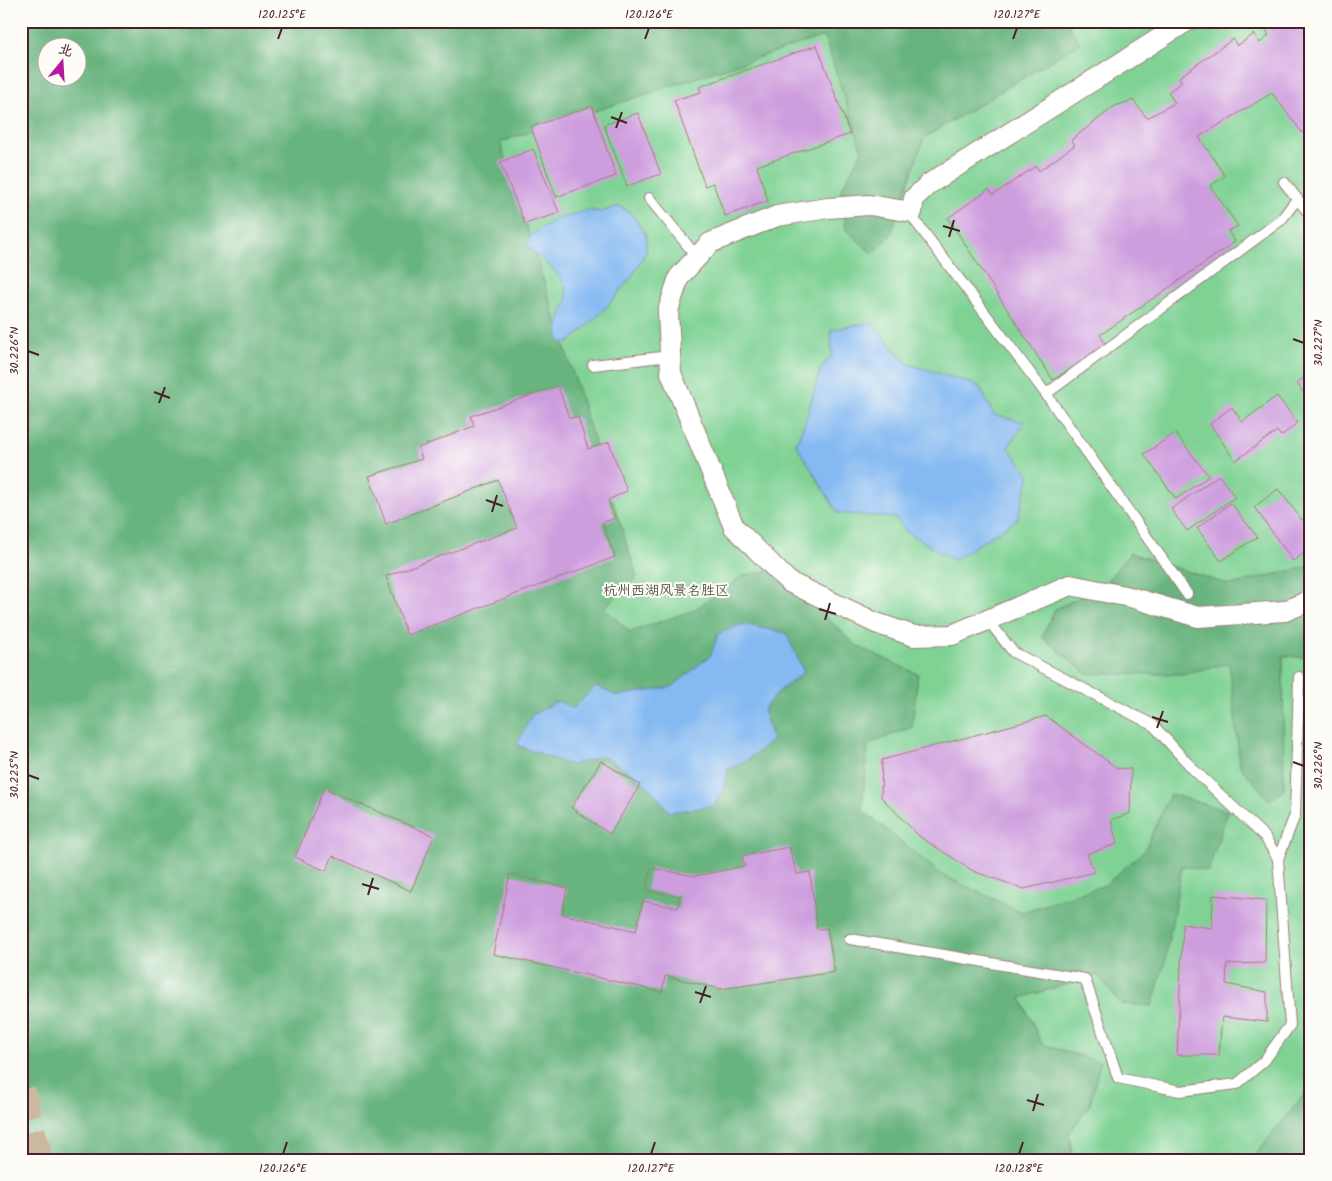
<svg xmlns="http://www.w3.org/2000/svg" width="1332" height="1181" font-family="Kalam,'LXGW WenKai TC',sans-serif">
	<rect width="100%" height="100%" fill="#fdfcf7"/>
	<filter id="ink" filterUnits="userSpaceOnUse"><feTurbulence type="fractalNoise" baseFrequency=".02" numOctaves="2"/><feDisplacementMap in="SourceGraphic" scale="10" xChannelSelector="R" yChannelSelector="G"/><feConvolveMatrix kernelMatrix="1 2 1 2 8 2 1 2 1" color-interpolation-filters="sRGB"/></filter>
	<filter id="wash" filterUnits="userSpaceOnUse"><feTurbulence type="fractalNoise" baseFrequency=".0096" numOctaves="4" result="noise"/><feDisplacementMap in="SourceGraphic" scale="20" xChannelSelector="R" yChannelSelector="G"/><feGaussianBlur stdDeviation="1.12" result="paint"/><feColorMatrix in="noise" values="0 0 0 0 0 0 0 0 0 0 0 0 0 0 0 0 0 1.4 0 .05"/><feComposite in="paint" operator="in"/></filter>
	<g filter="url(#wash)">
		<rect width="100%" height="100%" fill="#eeddbc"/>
		<path fill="#7fd294" stroke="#647860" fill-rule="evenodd" d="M 21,21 L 1311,21 L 1311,1160 L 21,1160 ZM 48,48 L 78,48 L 78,78 L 48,78 Z"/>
		<g fill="#67b47e" stroke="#586a54" fill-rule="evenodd">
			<path d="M 21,21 L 1066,21 L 1080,43 L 924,138 L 890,236 L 873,254 L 846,230 L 841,190 L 862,151 L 824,36 L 500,142 L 637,577 L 604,608 L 630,632 L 694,610 L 744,575 L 776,570 L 857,646 L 918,674 L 912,727 L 868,744 L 862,810 L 942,875 L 1022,912 L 1105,885 L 1144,851 L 1170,794 L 1228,811 L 1208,871 L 1182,866 L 1165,961 L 1152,1006 L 1121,1004 L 1098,975 L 1021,998 L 1042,1044 L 1100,1062 L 1090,1105 L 1069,1133 L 1073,1160 L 21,1160 ZM 48,48 L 78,48 L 78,78 L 48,78 Z"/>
			<polygon points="1130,553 1230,585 1311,566 1311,658 1283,656 1284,790 1269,800 1240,766 1229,663 1183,674 1087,674 1042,637 1055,609 1103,586"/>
			<polygon points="1311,1086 1311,1160 1251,1160"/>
		</g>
		<g fill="#84b9f2" stroke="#676c8e">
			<path d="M 619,206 L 630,212 L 646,235 L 646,252 L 633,275 L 603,311 L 569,343 L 563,343 L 558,338 C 558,333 558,327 559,323 C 560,314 567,305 567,297 C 566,273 541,261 527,246 L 531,235 L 555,219 L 571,216 L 586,210 L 601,212 Z"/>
			<polygon points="871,322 906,363 979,386 994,415 1025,422 1008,447 1030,475 1017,520 953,560 907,532 895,518 838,513 796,444 806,419 821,368 832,355 831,330"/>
			<polygon points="742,624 786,633 804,672 777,693 763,710 773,740 746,761 729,768 723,789 714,806 669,812 653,791 631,773 603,756 571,765 517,745 532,715 558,701 573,709 596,686 617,696 672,687 711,655 718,634"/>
		</g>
		<g id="blocks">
			<g fill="#ce9dde">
				<polygon points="1260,21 1311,21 1311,144 1272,93 1199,137 1225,176 1210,186 1238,226 1228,231 1235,242 1100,335 1107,346 1053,380 948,218 989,189 993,195 1036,166 1039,171 1075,145 1071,140 1115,106 1133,100 1147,118 1175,103 1168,92 1182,82 1179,77 1233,39 1237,46 1254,34 1260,43 1269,35"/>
				<polygon points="817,45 850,134 757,166 768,201 725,216 713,183 705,186 674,100 701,92 699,87"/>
				<polygon points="592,106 616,176 556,197 531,127"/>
				<polygon points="638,113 661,174 627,186 604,125"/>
				<polygon points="533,149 559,213 525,224 500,162"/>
				<polygon points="1311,372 1311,404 1297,383"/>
				<polygon points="558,386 569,418 578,417 588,449 609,442 627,491 608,500 615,518 602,523 615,557 407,635 386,576 517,528 498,480 386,524 369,476 422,459 418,448 474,426 471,416"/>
				<polygon points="1277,396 1298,423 1281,436 1277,431 1235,461 1210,424 1232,407 1242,422"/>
				<polygon points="1175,433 1209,476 1176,499 1144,454"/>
				<polygon points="1219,475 1235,497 1187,531 1171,509"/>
				<polygon points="1278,489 1302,520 1311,514 1311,548 1293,561 1254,507"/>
				<polygon points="1231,503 1257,537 1221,561 1197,528"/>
				<polygon points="1046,716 1117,768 1131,769 1130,813 1111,820 1117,844 1087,854 1095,872 1024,889 973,871 920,837 881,797 882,760"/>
				<polygon points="601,761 640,785 610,834 571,808"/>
				<polygon points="324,788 434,836 411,891 333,856 326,871 295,857"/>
				<polygon points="789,847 797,874 810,872 817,929 827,928 835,972 721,989 665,976 662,992 493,954 510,874 567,888 562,914 636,931 643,901 678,908 680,896 646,890 651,868 695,876 745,866 742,856"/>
				<polygon points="1213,895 1266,900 1265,963 1227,964 1226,984 1267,992 1267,1022 1222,1017 1219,1055 1177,1055 1183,924 1212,928"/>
			</g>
		</g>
	</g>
	<g filter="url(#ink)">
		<use href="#blocks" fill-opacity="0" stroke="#9c7e74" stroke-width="1"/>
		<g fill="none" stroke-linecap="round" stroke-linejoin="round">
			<polyline stroke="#cdb79f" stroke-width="28" stroke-dasharray="28 14" stroke-linecap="butt" points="21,1090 39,1160"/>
			<defs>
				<g id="service">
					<polyline points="1284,182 1311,216"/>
					<polyline points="649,198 697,257"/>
					<polyline points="912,212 916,222 1046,394 1187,594"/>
					<polyline points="593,365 670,356"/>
					<polyline points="1046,394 1281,220 1297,199"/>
					<polyline points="1278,859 1295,815 1299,677"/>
					<polyline points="850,939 1085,979 1118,1078 1180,1091 1237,1084 1264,1061 1290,1025 1278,859 1265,837 1193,769 1153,725 1013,652 988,620"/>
				</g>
				<polyline id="minor" points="1187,21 929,184 914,198 912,212 869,205 828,208 777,216 710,243 679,277 668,311 671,373 734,527 789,582 876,623 914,636 952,635 1070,585 1130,597 1198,617 1285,611 1311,600"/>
			</defs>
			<use href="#service" stroke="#9c7e74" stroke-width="12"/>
			<use href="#minor" stroke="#9c7e74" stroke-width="22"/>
			<use href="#service" stroke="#fff" stroke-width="10"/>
			<use href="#minor" stroke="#fff" stroke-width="20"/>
		</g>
	</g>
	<path fill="none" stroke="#4a1f2b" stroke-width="2" d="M 278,39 L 282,28M 645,39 L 649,28M 1013,39 L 1017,28M 611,117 L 627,123M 616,128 L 622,112M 943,226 L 960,231M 949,237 L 954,220M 1293,339 L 1304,343M 28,351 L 39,355M 154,392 L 170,398M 159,403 L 165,387M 486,500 L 503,506M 492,512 L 497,495M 819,609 L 836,614M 825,620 L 830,603M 1152,717 L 1168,722M 1157,728 L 1163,711M 1293,762 L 1304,766M 28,775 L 39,779M 362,884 L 379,889M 368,895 L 373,878M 695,992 L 711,997M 700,1003 L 706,986M 1027,1100 L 1044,1105M 1033,1111 L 1038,1094M 283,1154 L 287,1142M 651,1154 L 655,1142M 1019,1154 L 1023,1142"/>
	<g text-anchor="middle" stroke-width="4" stroke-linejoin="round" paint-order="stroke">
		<g font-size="14" fill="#5a554a" stroke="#fdfcf7">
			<text x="666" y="595">杭州西湖风景名胜区</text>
		</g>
	</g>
	<rect width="1332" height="1181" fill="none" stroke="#fdfcf7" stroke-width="55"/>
	<g transform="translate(62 62) rotate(18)"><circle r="24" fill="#fdfcf7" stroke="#b5a4a5"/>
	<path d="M0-4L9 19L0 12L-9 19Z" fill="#b5179e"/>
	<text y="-8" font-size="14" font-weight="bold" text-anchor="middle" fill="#4a1f2b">北</text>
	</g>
	<rect x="28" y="28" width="1276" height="1126" fill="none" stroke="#4a1f2b" stroke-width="2"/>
	<g font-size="12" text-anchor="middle" fill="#4a1f2b">
		<text x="282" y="18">120.125°E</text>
		<text x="649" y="18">120.126°E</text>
		<text x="1017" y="18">120.127°E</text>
		<text transform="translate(1318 343) rotate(-90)" y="4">30.227°N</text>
		<text transform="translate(14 351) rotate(-90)" y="4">30.226°N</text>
		<text transform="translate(1318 766) rotate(-90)" y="4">30.226°N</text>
		<text transform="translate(14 775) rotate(-90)" y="4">30.225°N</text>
		<text x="283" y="1172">120.126°E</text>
		<text x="651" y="1172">120.127°E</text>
		<text x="1019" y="1172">120.128°E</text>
	</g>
</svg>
